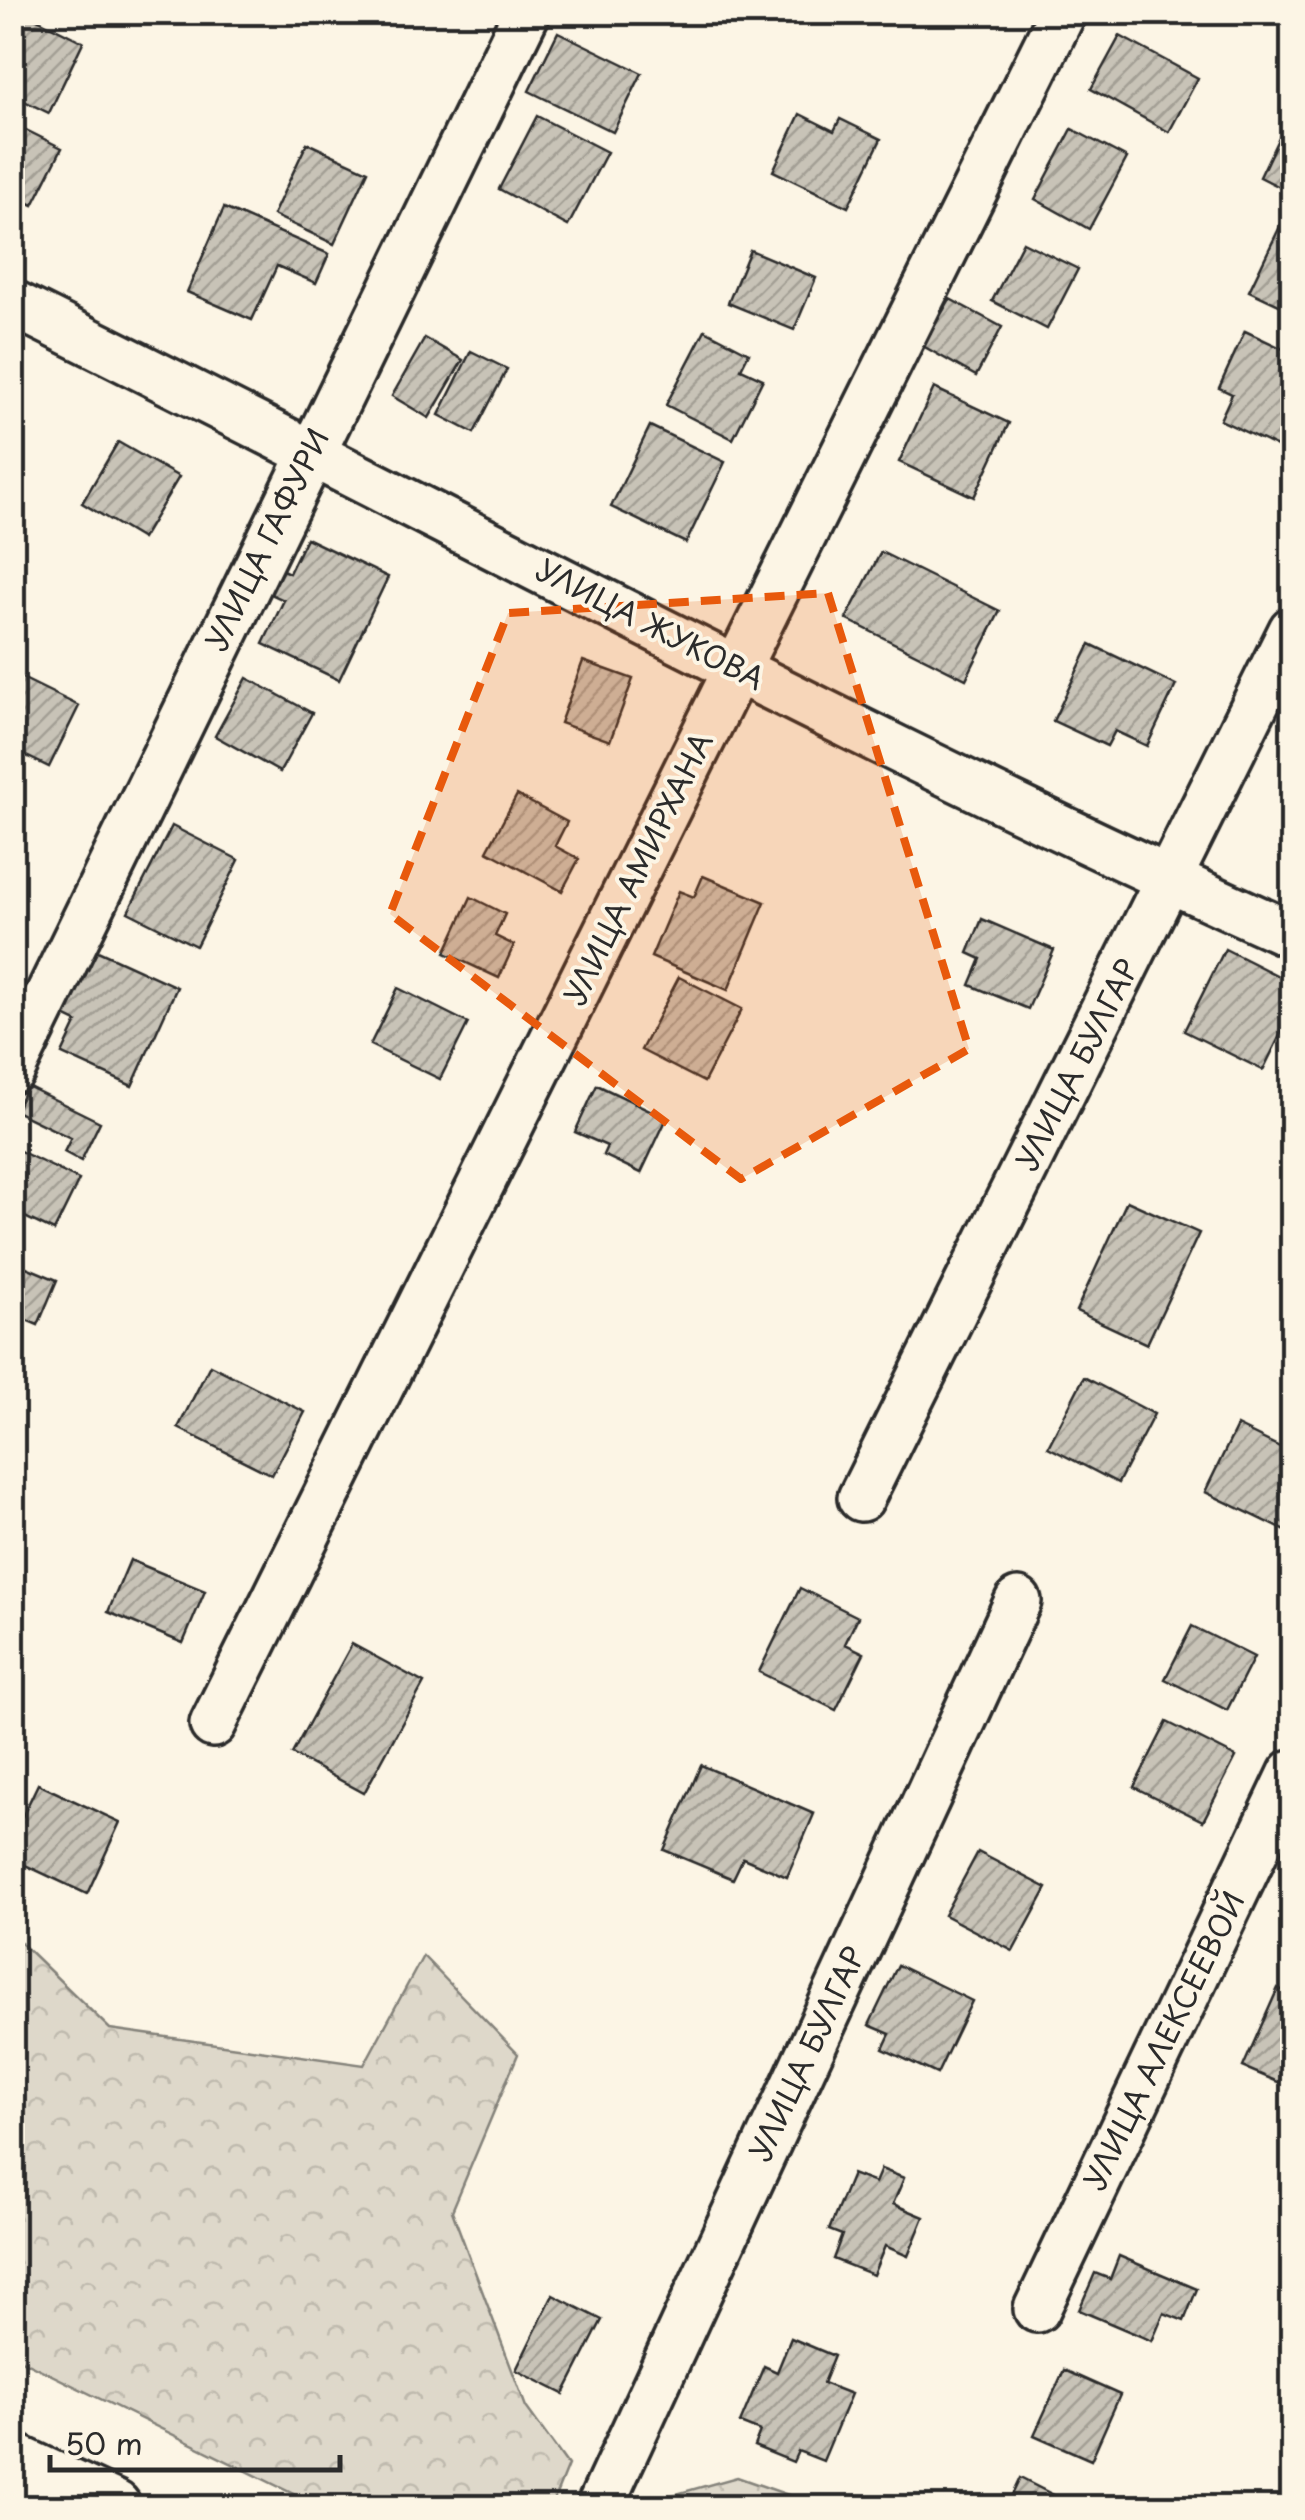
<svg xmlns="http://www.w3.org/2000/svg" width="1305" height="2520" font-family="'Playpen Sans',sans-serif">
	<defs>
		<pattern id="forest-crowns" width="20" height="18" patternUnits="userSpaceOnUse" patternTransform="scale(2.5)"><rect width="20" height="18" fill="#ded8ca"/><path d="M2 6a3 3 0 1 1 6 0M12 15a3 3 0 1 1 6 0" fill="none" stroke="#bfbaae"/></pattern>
		<pattern id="building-hatch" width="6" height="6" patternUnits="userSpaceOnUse" patternTransform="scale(2.5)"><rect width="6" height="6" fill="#c8c3b7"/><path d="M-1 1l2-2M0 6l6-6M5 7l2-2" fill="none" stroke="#a39f95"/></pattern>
	</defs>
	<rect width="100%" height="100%" fill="#fcf5e5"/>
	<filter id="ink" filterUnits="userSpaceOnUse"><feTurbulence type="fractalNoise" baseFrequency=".01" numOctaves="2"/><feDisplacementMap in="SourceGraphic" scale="20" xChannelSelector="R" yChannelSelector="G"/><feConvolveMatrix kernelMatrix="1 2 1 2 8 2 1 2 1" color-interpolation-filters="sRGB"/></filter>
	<g filter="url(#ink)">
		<g fill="url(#forest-crowns)" stroke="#84827a" stroke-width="2.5">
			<polygon points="13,1935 110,2029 364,2065 423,1956 518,2054 452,2211 526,2407 568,2465 551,2507 320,2507 13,2356"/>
			<polygon points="737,2477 822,2507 663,2507 669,2496"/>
		</g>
		<g fill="url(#building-hatch)" stroke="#2b2b2b" stroke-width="2.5">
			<polygon points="12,12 23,12 83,42 49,113 12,95"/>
			<polygon points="558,32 642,73 613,132 529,91"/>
			<polygon points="1120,36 1198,78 1169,132 1091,89"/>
			<polygon points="800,114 834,131 840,119 881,139 848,207 773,171"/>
			<polygon points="537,116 607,152 568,226 499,189"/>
			<polygon points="1288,118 1292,120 1292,193 1260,177"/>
			<polygon points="12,123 62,148 33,205 12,195"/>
			<polygon points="1072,129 1127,158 1089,229 1035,199"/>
			<polygon points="307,143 368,171 334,244 273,215"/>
			<polygon points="224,208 329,254 316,283 277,266 252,320 187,292"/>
			<polygon points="1286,214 1292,218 1292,311 1249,291"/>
			<polygon points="1023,242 1078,269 1047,329 992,301"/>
			<polygon points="750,250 816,278 794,330 728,303"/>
			<polygon points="950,299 1002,327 976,376 923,346"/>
			<polygon points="705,330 749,353 741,369 763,379 733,439 666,405"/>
			<polygon points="1245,331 1292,353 1292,442 1288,452 1220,420 1232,394 1219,388"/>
			<polygon points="425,338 463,360 429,418 392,396"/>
			<polygon points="471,351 507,369 474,433 439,415"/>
			<polygon points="934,388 1009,423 974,497 899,462"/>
			<polygon points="650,426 725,462 686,543 611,507"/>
			<polygon points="118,442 179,477 142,539 82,503"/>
			<polygon points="306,538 388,577 339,680 263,644 284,600 262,590 274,566 289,573"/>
			<polygon points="881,552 1000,611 966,679 846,619"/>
			<polygon points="1090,644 1176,685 1147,746 1115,731 1107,746 1053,721"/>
			<polygon points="583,661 633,679 610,741 560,723"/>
			<polygon points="12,673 79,706 49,767 12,749"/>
			<polygon points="247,678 312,713 280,772 215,736"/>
			<polygon points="517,795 567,822 555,846 579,859 562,891 487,851"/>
			<polygon points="172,826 239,860 196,946 128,912"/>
			<polygon points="703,876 765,902 728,990 651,957 679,891 694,897"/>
			<polygon points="471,897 505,914 495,936 514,945 499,978 445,953"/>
			<polygon points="982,919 1054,950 1028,1009 970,985 981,959 968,953"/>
			<polygon points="89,947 177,987 132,1086 62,1054 77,1022 58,1013"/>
			<polygon points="1225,949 1292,983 1292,1011 1263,1070 1184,1031"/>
			<polygon points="679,977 742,1009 704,1082 641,1050"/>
			<polygon points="398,988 468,1023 440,1079 370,1045"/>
			<polygon points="597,1085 667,1118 641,1173 603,1155 607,1146 575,1132"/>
			<polygon points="27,1086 100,1122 81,1161 64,1152 71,1138 15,1111"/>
			<polygon points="12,1147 79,1180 54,1231 12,1211"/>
			<polygon points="1127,1201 1199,1233 1147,1344 1076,1311"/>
			<polygon points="12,1261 57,1280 38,1325 12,1314"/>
			<polygon points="210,1365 305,1412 272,1475 178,1428"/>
			<polygon points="1084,1377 1154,1414 1118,1483 1048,1447"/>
			<polygon points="1237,1426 1292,1453 1292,1534 1205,1492"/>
			<polygon points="130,1560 205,1591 183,1643 108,1612"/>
			<polygon points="800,1588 858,1617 845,1644 864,1653 836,1710 759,1672"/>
			<polygon points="1192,1626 1254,1657 1227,1710 1165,1679"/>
			<polygon points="352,1644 424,1683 364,1793 292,1754"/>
			<polygon points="1167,1722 1236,1757 1203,1821 1134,1787"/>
			<polygon points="701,1765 814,1814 787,1877 743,1858 733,1879 664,1850"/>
			<polygon points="38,1784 120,1822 87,1894 12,1859 12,1838"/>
			<polygon points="978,1852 1047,1888 1013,1951 944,1915"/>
			<polygon points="898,1965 972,2001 937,2074 883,2049 890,2034 869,2025"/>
			<polygon points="1278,1988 1292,1995 1292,2088 1243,2067"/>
			<polygon points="881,2169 904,2178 893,2204 924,2217 908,2256 885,2246 873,2275 833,2259 842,2235 829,2230 852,2174 875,2183"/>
			<polygon points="1119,2256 1197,2289 1184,2321 1164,2313 1152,2341 1079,2310 1095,2273 1110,2279"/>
			<polygon points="553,2295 602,2320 564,2394 516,2370"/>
			<polygon points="791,2338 834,2356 823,2383 851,2394 823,2461 798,2451 793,2462 754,2446 760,2431 740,2423 764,2366 777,2372"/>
			<polygon points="1064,2370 1120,2395 1091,2460 1034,2435"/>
			<polygon points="1020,2478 1073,2505 1072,2508 1006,2508"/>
		</g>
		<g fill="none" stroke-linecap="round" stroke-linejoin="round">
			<defs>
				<g id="street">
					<path d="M 12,303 C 439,514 858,741 1292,935"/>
					<polyline points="12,1070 527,12"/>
					<polyline points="861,1498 1292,630"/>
					<polyline points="213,1724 1063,12"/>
					<polyline points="1037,2309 1292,1773"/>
					<polyline points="599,2508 1018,1601"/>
				</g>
				<polyline id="primary" points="12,2461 113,2508"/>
			</defs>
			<use href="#street" stroke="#2b2b2b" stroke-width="52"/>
			<use href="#primary" stroke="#2b2b2b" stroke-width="62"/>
			<use href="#street" stroke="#fcf5e5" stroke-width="45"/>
			<use href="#primary" stroke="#fcf5e5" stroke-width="55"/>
		</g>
	</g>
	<path fill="#e8590c" fill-opacity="0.2" stroke="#e8590c" stroke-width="8" stroke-dasharray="20 12" stroke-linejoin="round" d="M 828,593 L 969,1049 L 741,1179 L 390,914 L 508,613 Z"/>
	<g text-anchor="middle" stroke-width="8" stroke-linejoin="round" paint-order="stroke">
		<g font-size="30" fill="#2b2b2b" stroke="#fcf5e5">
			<text transform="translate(268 540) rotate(-64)" y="10">УЛИЦА ГАФУРИ</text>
			<text transform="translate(650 625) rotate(27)" y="10">УЛИЦА ЖУКОВА</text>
			<text transform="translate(639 869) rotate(-64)" y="10">УЛИЦА АМИРХАНА</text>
			<text transform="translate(1078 1065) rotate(-63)" y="10">УЛИЦА БУЛГАР</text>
			<text transform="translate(1165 2041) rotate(-64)" y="10">УЛИЦА АЛЕКСЕЕВОЙ</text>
			<text transform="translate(808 2054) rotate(-65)" y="10">УЛИЦА БУЛГАР</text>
		</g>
	</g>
	<rect width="1305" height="2520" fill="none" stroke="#fcf5e5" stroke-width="50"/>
	<rect x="25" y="25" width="1255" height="2470" fill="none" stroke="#2b2b2b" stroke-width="4" filter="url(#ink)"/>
	<path d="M50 2455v15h290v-15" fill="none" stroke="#2b2b2b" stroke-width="5"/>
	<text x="65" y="2455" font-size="30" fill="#2b2b2b" stroke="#fcf5e5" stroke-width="8" paint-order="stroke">50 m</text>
</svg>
